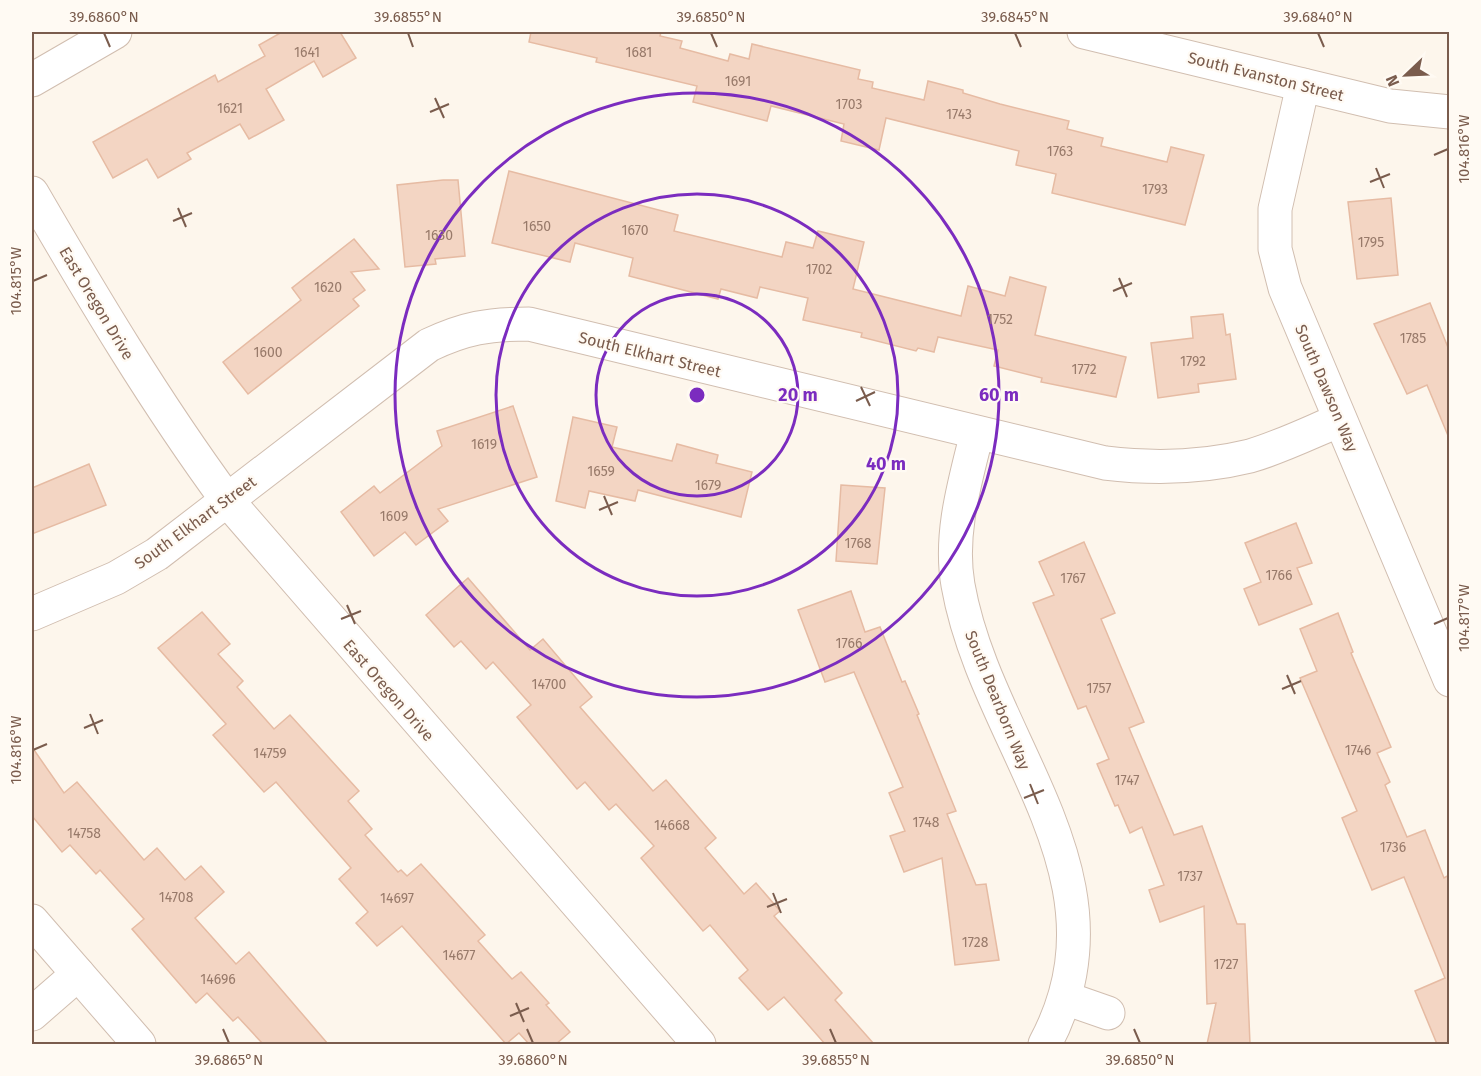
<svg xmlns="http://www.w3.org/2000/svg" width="1481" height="1076" font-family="'Fira Sans',sans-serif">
	<rect width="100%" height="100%" fill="#fdf6ec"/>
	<g fill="#f3d5c3" stroke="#e6bba3" stroke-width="1.5">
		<polygon points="282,32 340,32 356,58 323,77 314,61 266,89 284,120 249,139 240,124 187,153 191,159 158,178 147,159 113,178 93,142 215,75 218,82 265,56 259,45"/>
		<polygon points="531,32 661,32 660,36 682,41 680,48 728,61 730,54 749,59 752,44 860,70 858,79 873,82 872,88 924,100 928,81 963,90 963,93 1000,104 1069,121 1067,129 1103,138 1101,146 1167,162 1171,147 1204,155 1185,225 1052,193 1056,174 1016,165 1019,151 886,118 879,150 841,141 844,124 771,106 767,121 693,102 697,86 596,62 597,58 529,42"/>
		<polygon points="509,171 678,215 674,231 782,257 786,242 813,248 818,231 864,242 853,289 961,316 968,286 1005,296 1010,277 1046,287 1035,335 1126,357 1116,397 1041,382 1042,378 994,366 998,350 938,337 934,352 918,348 916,351 861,337 862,333 803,320 808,298 760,287 757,298 721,289 718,299 629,276 633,258 575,243 570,262 492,243"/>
		<polygon points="443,180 458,180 465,256 435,259 436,264 405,267 397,185"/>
		<polygon points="1391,198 1398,275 1357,279 1348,202"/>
		<polygon points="354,239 379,269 351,272 365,290 353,299 359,306 248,394 223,362 301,300 292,288"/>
		<polygon points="1430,303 1449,350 1449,438 1427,385 1407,394 1374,324"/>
		<polygon points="1223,314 1226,335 1230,334 1236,379 1198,384 1199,392 1158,398 1151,343 1193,338 1191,317"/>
		<polygon points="513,406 537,477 438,509 448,521 416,545 405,532 374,556 341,512 374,486 380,493 442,446 437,431"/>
		<polygon points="573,417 617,427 612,447 672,461 677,444 718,455 716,463 752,472 741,517 638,490 635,501 589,491 585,508 556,501"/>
		<polygon points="89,464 106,505 32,534 32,488"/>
		<polygon points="841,485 885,488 877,564 836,561"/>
		<polygon points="1296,523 1312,563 1297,568 1312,604 1259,625 1244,589 1261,582 1245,543"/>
		<polygon points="1084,542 1115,613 1101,619 1144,722 1129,728 1174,835 1202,826 1237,924 1245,924 1250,1044 1207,1044 1216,1003 1207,1004 1204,906 1160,922 1149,890 1164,885 1142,827 1130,833 1118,805 1115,806 1097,764 1109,759 1086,706 1078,709 1033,603 1054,595 1039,562"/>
		<polygon points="468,578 530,650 543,639 592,697 580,707 653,791 666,780 716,838 705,848 744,894 756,883 780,911 774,916 842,993 835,1000 874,1044 825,1044 784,997 768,1010 739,978 748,970 710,925 703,931 641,858 654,846 616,804 609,810 585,782 577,789 517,717 531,705 493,662 486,669 461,641 454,647 426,615"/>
		<polygon points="851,591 865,632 880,627 902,682 905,681 919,714 917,715 956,811 947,814 976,885 986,884 999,960 955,965 942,858 904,872 890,836 905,831 889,793 903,787 854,672 825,682 798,610"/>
		<polygon points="202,612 230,644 218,654 243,681 237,687 274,729 290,715 359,791 348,801 372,829 365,835 398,872 401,870 407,876 421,864 485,935 478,941 512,979 521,972 549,1003 546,1005 570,1032 556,1044 529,1044 519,1033 506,1044 402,926 377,946 356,923 368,912 339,879 351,868 276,782 264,792 213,735 226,724 158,648"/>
		<polygon points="1338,613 1353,652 1351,653 1391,747 1377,753 1390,782 1385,785 1407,837 1425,830 1444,878 1449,875 1449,1044 1437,1044 1415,991 1445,978 1404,877 1372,890 1342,818 1357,811 1300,678 1317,671 1300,629"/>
		<polygon points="32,747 64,793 77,782 144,860 157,848 185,880 201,866 224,892 195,918 236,964 249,952 328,1044 263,1044 238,1017 233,1021 207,993 196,1003 132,929 144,919 100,870 96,874 70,845 62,852 32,816"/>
	</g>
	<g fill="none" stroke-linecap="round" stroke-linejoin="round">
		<defs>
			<g id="minor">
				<polyline points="1084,32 1390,106 1450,112"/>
				<polyline points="32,80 115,32"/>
				<polyline points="1303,85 1275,209 1275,249 1285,288 1450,680"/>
				<path d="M 32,193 C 93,298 155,402 227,500 L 699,1044"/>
				<path d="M 977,433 C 965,482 949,534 958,585 C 986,745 1135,876 1045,1044"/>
				<path d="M 32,614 L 116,578 L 157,554 L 429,345 C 465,328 488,324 529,324 L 1105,463 C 1155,469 1201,468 1250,456 C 1281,447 1311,432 1340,420"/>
				<polyline points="32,921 139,1044"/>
				<polyline points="1065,998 1108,1013"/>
				<polyline points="32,1014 78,974"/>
			</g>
		</defs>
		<use href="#minor" stroke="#d1beb0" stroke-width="35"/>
		<use href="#minor" stroke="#fff" stroke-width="33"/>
	</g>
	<path fill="none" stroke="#7a5c4d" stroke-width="2" d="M 104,33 L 110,47M 408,33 L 413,47M 711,33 L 717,47M 1015,33 L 1021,47M 1318,33 L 1324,47M 435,98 L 444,118M 430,112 L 449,104M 1434,155 L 1448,149M 1376,168 L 1384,188M 1370,182 L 1390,174M 178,208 L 186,227M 173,221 L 192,213M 1119,278 L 1127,297M 33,281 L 47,275M 1113,291 L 1132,283M 861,387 L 870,406M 856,401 L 875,392M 604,496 L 612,515M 599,510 L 618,502M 347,605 L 355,624M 341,619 L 361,611M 1434,624 L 1448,618M 1287,675 L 1295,694M 1282,689 L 1301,681M 90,714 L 98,734M 84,728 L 103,720M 33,750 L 47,744M 1030,784 L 1038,804M 1024,798 L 1044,790M 773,893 L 781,913M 767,907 L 787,899M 516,1003 L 524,1022M 510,1016 L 529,1008M 223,1029 L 229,1043M 527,1029 L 533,1043M 830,1029 L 836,1043M 1134,1029 L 1140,1043"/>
	<g fill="none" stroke="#7b2cbf" stroke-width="3">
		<circle cx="697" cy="395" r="101"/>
		<circle cx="697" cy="395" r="201"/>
		<circle cx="697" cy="395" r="302"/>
	</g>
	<g text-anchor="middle" stroke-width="4.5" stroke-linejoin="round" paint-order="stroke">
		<g font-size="14" fill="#987a6a">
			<text x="307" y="57">1641</text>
			<text x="639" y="57">1681</text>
			<text x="738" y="86">1691</text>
			<text x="849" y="109">1703</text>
			<text x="230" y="113">1621</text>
			<text x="959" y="119">1743</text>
			<text x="1060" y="156">1763</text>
			<text x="1155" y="194">1793</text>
			<text x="537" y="231">1650</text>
			<text x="635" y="235">1670</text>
			<text x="439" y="240">1630</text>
			<text x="1371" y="247">1795</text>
			<text x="819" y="274">1702</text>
			<text x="328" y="292">1620</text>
			<text x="1000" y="324">1752</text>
			<text x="1413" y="343">1785</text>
			<text x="268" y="357">1600</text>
			<text x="1193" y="366">1792</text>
			<text x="1084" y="374">1772</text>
			<text x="484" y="449">1619</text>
			<text x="601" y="476">1659</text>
			<text x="708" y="490">1679</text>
			<text x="394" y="521">1609</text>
			<text x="858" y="548">1768</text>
			<text x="1279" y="580">1766</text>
			<text x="1073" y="583">1767</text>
			<text x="849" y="648">1766</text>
			<text x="549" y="689">14700</text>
			<text x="1099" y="693">1757</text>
			<text x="1358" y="755">1746</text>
			<text x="270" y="758">14759</text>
			<text x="1127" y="785">1747</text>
			<text x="926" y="827">1748</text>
			<text x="672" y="830">14668</text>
			<text x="84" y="838">14758</text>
			<text x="1393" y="852">1736</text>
			<text x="1190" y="881">1737</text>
			<text x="176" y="902">14708</text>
			<text x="397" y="903">14697</text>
			<text x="975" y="947">1728</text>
			<text x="459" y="960">14677</text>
			<text x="1226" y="969">1727</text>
			<text x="218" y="984">14696</text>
		</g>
		<g font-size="16" fill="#7a5c4d" stroke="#fffaf3">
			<text transform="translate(1266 76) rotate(14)" y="6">South Evanston Street</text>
			<text transform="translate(97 303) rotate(59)" y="6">East Oregon Drive</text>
			<text transform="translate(650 354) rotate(14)" y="6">South Elkhart Street</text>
			<text transform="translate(1327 388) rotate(67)" y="6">South Dawson Way</text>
			<text transform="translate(195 522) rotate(-36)" y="6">South Elkhart Street</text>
			<text transform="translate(389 690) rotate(49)" y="6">East Oregon Drive</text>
			<text transform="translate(998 700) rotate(68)" y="6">South Dearborn Way</text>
		</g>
	</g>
	<circle cx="697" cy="395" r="9" fill="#7b2cbf" stroke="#fffaf3" stroke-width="3"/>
	<g font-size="18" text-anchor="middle" font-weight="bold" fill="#7b2cbf" stroke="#fffaf3" stroke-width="4.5" stroke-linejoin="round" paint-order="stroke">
		<text x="798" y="401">20 m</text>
		<text x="999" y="401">60 m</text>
		<text x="886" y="470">40 m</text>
	</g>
	<rect width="1481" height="1076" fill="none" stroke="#fffaf3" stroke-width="66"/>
	<g transform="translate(1406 75) rotate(247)" stroke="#fffaf3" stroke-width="4.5" paint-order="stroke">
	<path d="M0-4.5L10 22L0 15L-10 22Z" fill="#7a5c4d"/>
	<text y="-9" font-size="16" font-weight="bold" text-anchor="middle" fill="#7a5c4d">N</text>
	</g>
	<rect x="33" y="33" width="1415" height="1010" fill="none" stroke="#7a5c4d" stroke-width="2"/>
	<g font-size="15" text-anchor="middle" fill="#7a5c4d">
		<text x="104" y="22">39.6860°N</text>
		<text x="408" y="22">39.6855°N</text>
		<text x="711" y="22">39.6850°N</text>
		<text x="1015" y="22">39.6845°N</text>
		<text x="1318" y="22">39.6840°N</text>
		<text transform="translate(1464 149) rotate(-90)" y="5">104.816°W</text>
		<text transform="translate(16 281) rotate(-90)" y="5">104.815°W</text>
		<text transform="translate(1464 618) rotate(-90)" y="5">104.817°W</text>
		<text transform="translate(16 750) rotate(-90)" y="5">104.816°W</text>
		<text x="229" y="1065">39.6865°N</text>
		<text x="533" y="1065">39.6860°N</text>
		<text x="836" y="1065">39.6855°N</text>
		<text x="1140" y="1065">39.6850°N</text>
	</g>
</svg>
